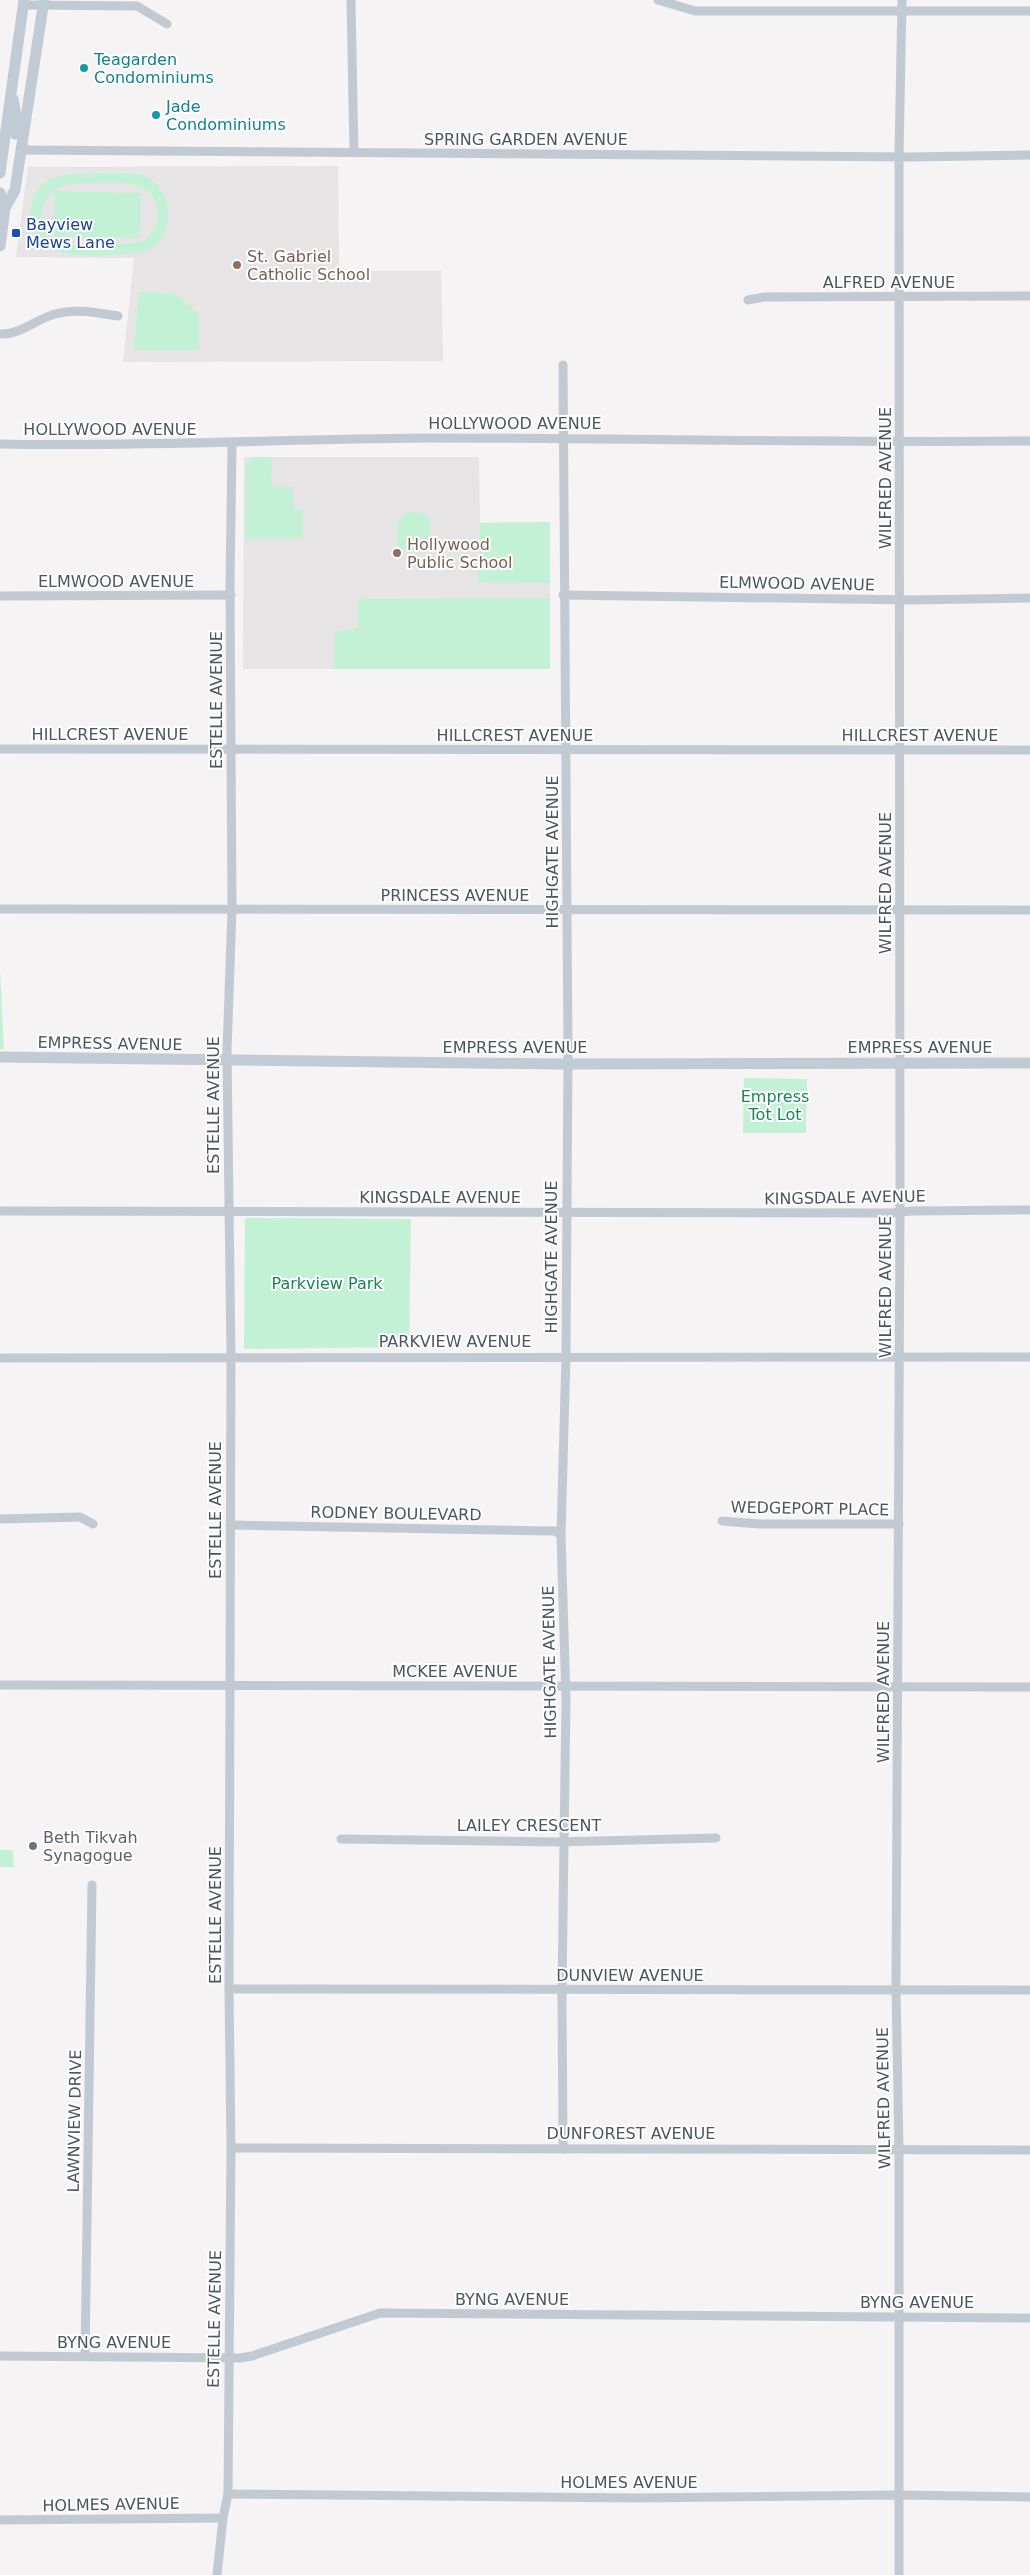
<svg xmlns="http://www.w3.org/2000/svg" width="1030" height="2575" font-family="'DejaVu Sans',sans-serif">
	<rect width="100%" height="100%" fill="#f5f3f3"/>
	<g fill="#e6e4e5">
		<polygon points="338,166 339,271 441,271 443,361 123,362 134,258 16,257 28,167"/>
		<polygon points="244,457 479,457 480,523 550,522 550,669 243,669"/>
	</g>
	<g fill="#c3f1d5" fill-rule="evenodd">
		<path d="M 71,174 C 92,174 129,169 147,177 C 172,189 175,229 155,245 C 147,251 135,254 126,254 C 102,256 68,259 47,247 C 26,234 25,200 43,184 C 51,177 61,176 71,174 ZM 67,184 C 87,184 126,179 143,188 C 164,200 162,231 142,241 C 133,245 124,244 115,244 C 99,244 77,248 62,242 C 30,230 38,194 67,184 Z"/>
		<polygon points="55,191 141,193 140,238 54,236"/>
		<polygon points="139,292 175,293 199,314 199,350 134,350"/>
		<polygon points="253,457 271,457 272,487 293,487 293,508 303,510 303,539 245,539 246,463"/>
		<path d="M 416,511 L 430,517 L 430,533 L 424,545 L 410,552 L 399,548 C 394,530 396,514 416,511 Z"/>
		<polygon points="550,522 550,583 478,582 480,523"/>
		<polygon points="550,598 550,669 334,669 335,632 358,628 358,599"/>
		<polygon points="0,969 4,1049 0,1049"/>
		<polygon points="744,1078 807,1079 806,1133 743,1133"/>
		<polygon points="245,1218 411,1219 409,1347 244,1349"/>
		<polygon points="0,1850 13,1850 14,1867 0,1867"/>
	</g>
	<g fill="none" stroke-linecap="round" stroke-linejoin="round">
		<g stroke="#c1cad2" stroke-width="9">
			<polyline points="351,0 354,153"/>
			<polyline points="658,0 695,11 1030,11"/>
			<polyline points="24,5 137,6 167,24"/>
			<polyline points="21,150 910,157 1030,155"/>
			<polyline points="748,300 764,297 1030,296"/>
			<path d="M 0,334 C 21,335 36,319 55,314 C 76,308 97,313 118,316"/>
			<polyline points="563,365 568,1053 566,1356 561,1535 566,1699 562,1990 563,2149"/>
			<path d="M 0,444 C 142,447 283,439 424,438 C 626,438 828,443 1030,441"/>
			<polyline points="563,595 912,600 1030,598"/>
			<polyline points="0,596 231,595"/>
			<polyline points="0,749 1030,750"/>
			<polyline points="0,909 1030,910"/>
			<polyline points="0,1211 891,1213 912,1211 1030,1210"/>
			<polyline points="0,1358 1030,1357"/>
			<polyline points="0,1519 80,1517 93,1524"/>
			<polyline points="722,1521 759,1524 899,1524"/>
			<polyline points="230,1525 555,1531 561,1535"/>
			<polyline points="0,1685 1030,1687"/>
			<polyline points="341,1839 556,1842 716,1838"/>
			<polyline points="229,1989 1030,1990"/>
			<polyline points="231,2148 1030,2150"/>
			<polyline points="0,2356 240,2358 252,2356 380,2313 1030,2318"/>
			<polyline points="85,2356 92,1885"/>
			<polyline points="228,2494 637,2498 898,2495 1030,2497"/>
			<polyline points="0,2520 223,2518"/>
			<polyline points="217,2575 223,2518 228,2494 231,2148 229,1989 231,1356 227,1051 232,910 230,585 232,444"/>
			<polyline points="899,2575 899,2149 896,1988 900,1212 899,156 902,0"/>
		</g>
		<g stroke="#c1cbd6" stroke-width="11">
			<polyline points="13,99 17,120 15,134"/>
			<polyline points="0,173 24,0"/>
			<polyline points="0,193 5,208"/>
			<polyline points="0,246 5,208 15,190 44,0"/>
			<polyline points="0,1057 558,1064 1030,1063"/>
		</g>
	</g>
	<g fill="#0f9aa8" stroke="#fff" stroke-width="2">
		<circle cx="84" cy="68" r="5"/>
		<circle cx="156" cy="115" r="5"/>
	</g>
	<rect fill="#1a4fb4" stroke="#fff" stroke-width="2" x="11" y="228" width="10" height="10" rx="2.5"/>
	<g fill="#8d6e63" stroke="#fff" stroke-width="2">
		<circle cx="237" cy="265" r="5"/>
		<circle cx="397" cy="553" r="5"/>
	</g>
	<circle fill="#6b7280" stroke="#fff" stroke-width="2" cx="33" cy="1846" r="5"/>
	<g text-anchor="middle" stroke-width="4" stroke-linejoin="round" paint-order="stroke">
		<g font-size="16" fill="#0d838f" stroke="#fff" text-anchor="start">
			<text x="94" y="65">Teagarden<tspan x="94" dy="18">Condominiums</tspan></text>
			<text x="166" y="112">Jade<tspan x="166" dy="18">Condominiums</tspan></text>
		</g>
		<g font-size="16" fill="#4a5661" stroke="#fff">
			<text x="526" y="145">SPRING GARDEN AVENUE</text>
			<text x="889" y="288">ALFRED AVENUE</text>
			<text x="515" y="429">HOLLYWOOD AVENUE</text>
			<text x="110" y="435">HOLLYWOOD AVENUE</text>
			<text transform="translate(885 478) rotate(-90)" y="6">WILFRED AVENUE</text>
			<text x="116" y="587">ELMWOOD AVENUE</text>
			<text transform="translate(797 583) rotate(1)" y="6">ELMWOOD AVENUE</text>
			<text transform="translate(216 700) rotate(-90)" y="6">ESTELLE AVENUE</text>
			<text x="110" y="740">HILLCREST AVENUE</text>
			<text x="515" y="741">HILLCREST AVENUE</text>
			<text x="920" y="741">HILLCREST AVENUE</text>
			<text transform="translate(552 852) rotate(-90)" y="6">HIGHGATE AVENUE</text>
			<text transform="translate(885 883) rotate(-90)" y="6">WILFRED AVENUE</text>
			<text x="455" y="901">PRINCESS AVENUE</text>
			<text transform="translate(110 1043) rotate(1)" y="6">EMPRESS AVENUE</text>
			<text x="515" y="1053">EMPRESS AVENUE</text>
			<text x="920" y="1053">EMPRESS AVENUE</text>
			<text transform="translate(213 1105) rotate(-90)" y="6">ESTELLE AVENUE</text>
			<text x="440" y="1203">KINGSDALE AVENUE</text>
			<text transform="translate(845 1197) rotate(-1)" y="6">KINGSDALE AVENUE</text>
			<text transform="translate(551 1257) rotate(-90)" y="6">HIGHGATE AVENUE</text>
			<text transform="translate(885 1287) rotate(-90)" y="6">WILFRED AVENUE</text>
			<text x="455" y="1347">PARKVIEW AVENUE</text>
			<text transform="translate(810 1508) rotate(1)" y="6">WEDGEPORT PLACE</text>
			<text transform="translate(215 1510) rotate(-90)" y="6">ESTELLE AVENUE</text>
			<text transform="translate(396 1513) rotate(1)" y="6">RODNEY BOULEVARD</text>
			<text transform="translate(549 1662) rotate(-91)" y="6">HIGHGATE AVENUE</text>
			<text x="455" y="1677">MCKEE AVENUE</text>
			<text transform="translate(883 1692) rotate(-90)" y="6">WILFRED AVENUE</text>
			<text x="529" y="1831">LAILEY CRESCENT</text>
			<text transform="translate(215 1915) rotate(-90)" y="6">ESTELLE AVENUE</text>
			<text x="630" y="1981">DUNVIEW AVENUE</text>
			<text transform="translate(883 2098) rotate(-91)" y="6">WILFRED AVENUE</text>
			<text transform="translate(74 2121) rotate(-89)" y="6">LAWNVIEW DRIVE</text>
			<text x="631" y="2139">DUNFOREST AVENUE</text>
			<text x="512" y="2305">BYNG AVENUE</text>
			<text x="917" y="2308">BYNG AVENUE</text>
			<text transform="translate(214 2319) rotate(-89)" y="6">ESTELLE AVENUE</text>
			<text x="114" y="2348">BYNG AVENUE</text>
			<text x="629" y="2488">HOLMES AVENUE</text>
			<text transform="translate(111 2504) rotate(-1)" y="6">HOLMES AVENUE</text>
		</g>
		<g font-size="16" fill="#164399" stroke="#fff" text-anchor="start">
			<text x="26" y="230">Bayview<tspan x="26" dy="18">Mews Lane</tspan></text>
		</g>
		<g font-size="16" fill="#785e54" stroke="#fff" text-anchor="start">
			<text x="247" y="262">St. Gabriel<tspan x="247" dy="18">Catholic School</tspan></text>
			<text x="407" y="550">Hollywood<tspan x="407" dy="18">Public School</tspan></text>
		</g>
		<g font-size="16" fill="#17864f" stroke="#fff">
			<text x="775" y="1102">Empress<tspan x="775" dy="18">Tot Lot</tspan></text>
			<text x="327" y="1289">Parkview Park</text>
		</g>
		<g font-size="16" fill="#5b616d" stroke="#fff" text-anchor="start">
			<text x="43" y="1843">Beth Tikvah<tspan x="43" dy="18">Synagogue</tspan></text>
		</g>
	</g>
</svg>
